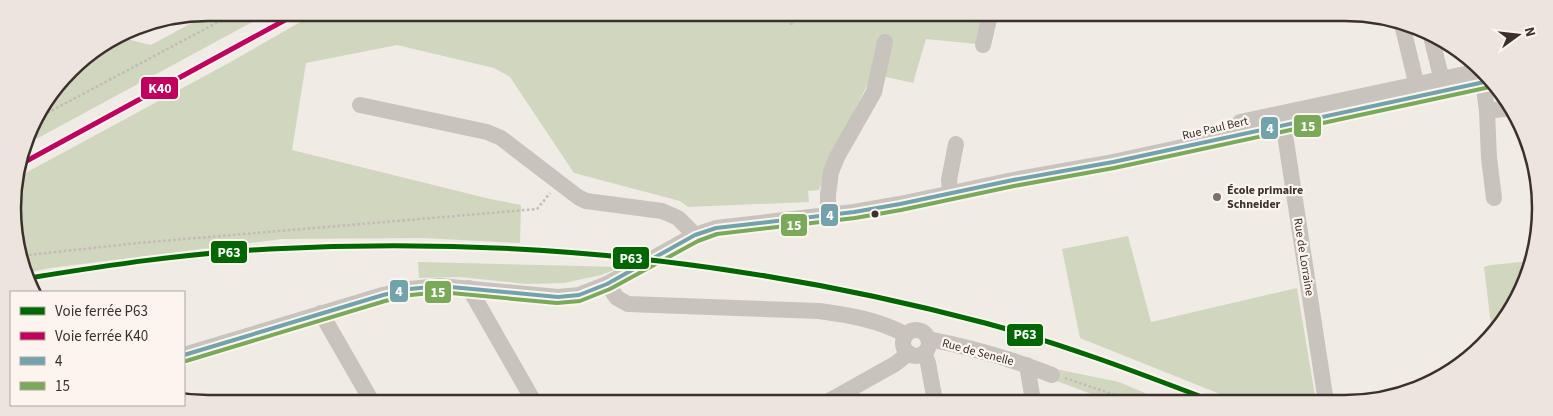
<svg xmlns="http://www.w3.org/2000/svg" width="1553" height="416" font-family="'Source Sans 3',sans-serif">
	<rect width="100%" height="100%" fill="#f0ebe5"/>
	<g fill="#d1d6bf">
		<polygon points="210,13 269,13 27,144 33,121 79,61 118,37 151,45"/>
		<polygon points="316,13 982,15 977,44 926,39 913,83 873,74 832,155 819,190 808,191 809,202 688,207 680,201 574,173 510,77 494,68 397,45 306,63 292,150 490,199 521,205 520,243 423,238 282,239 50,268 26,273 19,259 13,195 18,177 227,64"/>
		<polygon points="1128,236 1151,322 1297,288 1316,402 1240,402 1080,338 1062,249"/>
		<polygon points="1531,261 1514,305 1492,333 1484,267 1491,265"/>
		<polygon points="418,262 622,267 601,275 564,283 526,284 460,277 419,278"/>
		<polygon points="1051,368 1119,382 1166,402 1095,401 1094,395 1046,377"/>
	</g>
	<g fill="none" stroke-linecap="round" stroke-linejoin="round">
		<g stroke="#c2bbb6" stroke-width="2.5" stroke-dasharray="2.5 2.5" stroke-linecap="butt">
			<polyline points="955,15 974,22"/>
			<polyline points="791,25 795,14"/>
			<polyline points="34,120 235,13"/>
			<polyline points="19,256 138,243 537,209 550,193"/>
			<polyline points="1065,378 1133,401"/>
		</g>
		<g stroke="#c9c3be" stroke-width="16">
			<polyline points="1402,24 1419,95"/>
			<polyline points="1431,36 1444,89"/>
			<polyline points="983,45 990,15"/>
			<polyline points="1482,73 1487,111 1511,108"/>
			<polyline points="360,105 487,132 501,138 578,197 586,201 662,211 678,218 695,235"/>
			<polyline points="1487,111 1489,158 1494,198"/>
			<polyline points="1282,115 1326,402"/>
			<polyline points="1240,122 1479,71"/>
			<polyline points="950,194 949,180 956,144"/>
			<polyline points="828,215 828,195 831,172 837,157 874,92 885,42"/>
			<path d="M 607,284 L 617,298 L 628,304 L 819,311 C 848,315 880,320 906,335"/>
			<polyline points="469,288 533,400"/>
			<polyline points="321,313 371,400"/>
			<circle cx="916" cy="343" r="13"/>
			<path d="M 928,339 C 970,347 1012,359 1052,375"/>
			<polyline points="924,353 928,363 935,401"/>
			<polyline points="184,355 383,295 410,289 440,286 558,297 579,295 607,284 695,235 716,228 854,212 900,204 1013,180 1113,162 1489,81"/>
			<polyline points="1027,365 1033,401"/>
			<polyline points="829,401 895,364 909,353"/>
		</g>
		<defs>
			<polyline id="bus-1" points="184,355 383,295 410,289 440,286 558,297 579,295 607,284 695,235 716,228 854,212 900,204 1013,180 1113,162 1489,81"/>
			<polyline id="bus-2" points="186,361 385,301 411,295 440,292 557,303 580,301 610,289 698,241 717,234 855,218 901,210 1014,186 1114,168 1490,87"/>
		</defs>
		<use href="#bus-1" stroke="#fbf5ee" stroke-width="8"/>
		<use href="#bus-2" stroke="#fbf5ee" stroke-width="8"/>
		<use href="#bus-1" stroke="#72a3ad" stroke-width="4"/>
		<use href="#bus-2" stroke="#7aaa59" stroke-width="4"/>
		<defs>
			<path id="rail-1" d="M 29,278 C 109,265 189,253 270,249 C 512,236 751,261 985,323 C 1063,344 1139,373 1215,402"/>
			<polyline id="rail-2" points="21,164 298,13"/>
		</defs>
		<use href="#rail-1" stroke="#fbf5ee" stroke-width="9"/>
		<use href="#rail-2" stroke="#fbf5ee" stroke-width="9"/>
		<use href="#rail-1" stroke="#060" stroke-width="5"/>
		<use href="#rail-2" stroke="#bf005f" stroke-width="5"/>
	</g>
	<circle fill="#7a716c" stroke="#fbf5ee" stroke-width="2" cx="1217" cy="197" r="5"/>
	<circle fill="#3b302b" stroke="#fbf5ee" stroke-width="2" cx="875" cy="214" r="4.5"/>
	<g text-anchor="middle" stroke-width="4.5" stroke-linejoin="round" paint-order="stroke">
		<g font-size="12" fill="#3b302b" stroke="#fbf5ee">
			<text transform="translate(1215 128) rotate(-13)" y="4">Rue Paul Bert</text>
			<text transform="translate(1304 257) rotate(81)" y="4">Rue de Lorraine</text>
			<text transform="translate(978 352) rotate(15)" y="4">Rue de Senelle</text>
		</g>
		<g font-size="12" font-weight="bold" fill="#3b302b" stroke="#fbf5ee" text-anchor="start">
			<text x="1227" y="194">École primaire<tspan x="1227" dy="14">Schneider</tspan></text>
		</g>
	</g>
	<path d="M0 0H1553V416H0ZM208 21H1345A187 187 0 0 1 1532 208V208A187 187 0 0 1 1345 395H208A187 187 0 0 1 21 208V208A187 187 0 0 1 208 21Z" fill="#ece5de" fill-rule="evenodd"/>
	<path fill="none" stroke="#3b302b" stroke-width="2.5" d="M208 21H1345A187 187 0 0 1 1532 208V208A187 187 0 0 1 1345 395H208A187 187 0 0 1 21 208V208A187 187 0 0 1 208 21Z"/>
	<g stroke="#fbf5ee" stroke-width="2">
		<rect x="140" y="76" width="39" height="24" rx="5" fill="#bf005f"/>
		<rect x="1293" y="114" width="29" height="24" rx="5" fill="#7aaa59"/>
		<rect x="1260" y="116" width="19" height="24" rx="5" fill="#72a3ad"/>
		<rect x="820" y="203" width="19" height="24" rx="5" fill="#72a3ad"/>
		<rect x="780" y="213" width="28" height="24" rx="5" fill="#7aaa59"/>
		<rect x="210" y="240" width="38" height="24" rx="5" fill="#060"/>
		<rect x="612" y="246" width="38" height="24" rx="5" fill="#060"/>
		<rect x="389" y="279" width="20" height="24" rx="5" fill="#72a3ad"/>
		<rect x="424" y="280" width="28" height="24" rx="5" fill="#7aaa59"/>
		<rect x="1006" y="323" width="38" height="24" rx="5" fill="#060"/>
	</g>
	<g font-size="14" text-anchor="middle" font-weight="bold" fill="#fff">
		<text x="160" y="93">K40</text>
		<text x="1308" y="131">15</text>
		<text x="1270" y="133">4</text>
		<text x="830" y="220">4</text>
		<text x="794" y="230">15</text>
		<text x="229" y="257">P63</text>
		<text x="631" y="263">P63</text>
		<text x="399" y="296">4</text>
		<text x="438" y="297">15</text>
		<text x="1025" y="339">P63</text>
	</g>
	<rect x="10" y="291" width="175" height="115" fill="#fbf5ee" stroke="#aea6a0"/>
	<rect x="20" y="307" width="25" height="8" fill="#006600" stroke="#aea6a0"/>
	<text x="55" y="316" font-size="15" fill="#3b302b">Voie ferrée P63</text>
	<rect x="20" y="332" width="25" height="8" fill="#bf005f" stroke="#aea6a0"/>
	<text x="55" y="341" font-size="15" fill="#3b302b">Voie ferrée K40</text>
	<rect x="20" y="357" width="25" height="8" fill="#72a3ad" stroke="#aea6a0"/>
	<text x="55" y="366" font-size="15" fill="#3b302b">4</text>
	<rect x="20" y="382" width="25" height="8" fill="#7aaa59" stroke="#aea6a0"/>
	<text x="55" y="391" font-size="15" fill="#3b302b">15</text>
	<g transform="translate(1518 35) rotate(75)" stroke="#fbf5ee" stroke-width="4" paint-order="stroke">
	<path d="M0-4L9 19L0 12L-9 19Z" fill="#3b302b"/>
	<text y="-8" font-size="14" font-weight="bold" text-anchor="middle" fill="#3b302b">N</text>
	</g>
</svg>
